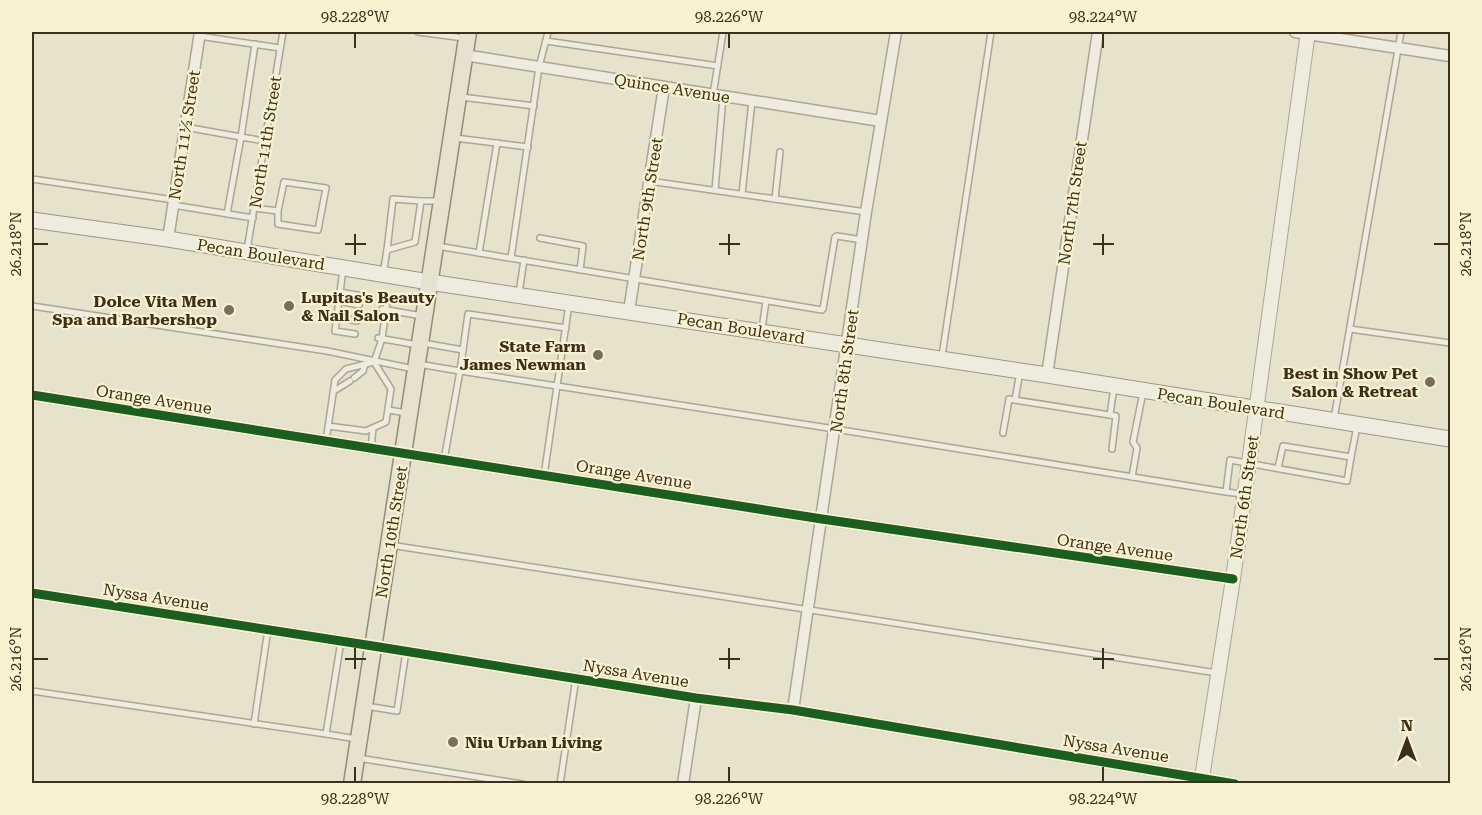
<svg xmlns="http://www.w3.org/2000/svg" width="1482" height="815" font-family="'Roboto Serif',serif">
	<rect width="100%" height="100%" fill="#e7e2cc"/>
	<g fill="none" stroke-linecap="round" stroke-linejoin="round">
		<defs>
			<g id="service">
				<polyline points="418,32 464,38"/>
				<polyline points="199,36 280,48"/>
				<polyline points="546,41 718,66"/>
				<polyline points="713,95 723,32"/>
				<polyline points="461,97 534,106"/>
				<polyline points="185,127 241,137 255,44"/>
				<polyline points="455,138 528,147"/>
				<polyline points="32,179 174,200"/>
				<polyline points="649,181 866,212"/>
				<polyline points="715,190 723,97"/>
				<polyline points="742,194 752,101"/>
				<polyline points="775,199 780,152"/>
				<polyline points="173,205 253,218"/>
				<polyline points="254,208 278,211 284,182 326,188 318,230 278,224 278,211"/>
				<polyline points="227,214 241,137 265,141"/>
				<polyline points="540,238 583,246 580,270"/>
				<polyline points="437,246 822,310 823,309 835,237 837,236 862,240"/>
				<polyline points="247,250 283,32"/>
				<polyline points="387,250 393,199 421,201"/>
				<polyline points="479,253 497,143"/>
				<polyline points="511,258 539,67 548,32"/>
				<polyline points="343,269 335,331 355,334"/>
				<polyline points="383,274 387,250 415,242 421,201 440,201"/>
				<polyline points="340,292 362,296"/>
				<polyline points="519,293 524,260"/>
				<polyline points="339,301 359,305"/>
				<polyline points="569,304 557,386 835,429 1226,492"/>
				<polyline points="32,306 327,351 414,369"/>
				<polyline points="382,309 422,316"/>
				<polyline points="337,317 357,321"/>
				<polyline points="762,329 766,301"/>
				<polyline points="1350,329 1450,343"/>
				<polyline points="378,338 418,345"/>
				<polyline points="423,343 463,350"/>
				<polyline points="942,356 991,32"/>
				<polyline points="418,364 460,371 444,460"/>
				<polyline points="354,378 363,371 365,364"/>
				<polyline points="334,391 350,381"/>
				<polyline points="1015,400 1020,372"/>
				<polyline points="388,410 407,413"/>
				<polyline points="1110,415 1114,387"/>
				<polyline points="1334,419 1401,32"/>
				<polyline points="328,426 366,431 386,422 391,389 374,362"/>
				<polyline points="1003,433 1009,399 1015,400 1116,416 1112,449"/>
				<polyline points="326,441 335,380 346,369 374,362 382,339 387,301 384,300"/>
				<polyline points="371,449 373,428"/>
				<polyline points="1351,457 1357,426"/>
				<polyline points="544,476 557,386 460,371 468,314 566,328"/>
				<polyline points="1132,477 1137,448 1133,442 1143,392"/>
				<polyline points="1242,494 1226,492 1230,460 1347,481 1351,457 1283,446 1278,468"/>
				<polyline points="390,545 1217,673"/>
				<polyline points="341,641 326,734 357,739"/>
				<polyline points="32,691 326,734"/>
				<polyline points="366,706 397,711 406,651"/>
				<polyline points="254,724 268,629"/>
				<polyline points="358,758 522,784"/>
				<polyline points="560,784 576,678"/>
			</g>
			<g id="minor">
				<polyline points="1295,32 1450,56"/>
				<polyline points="464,55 881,121"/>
				<polyline points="168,239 200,32"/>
				<polyline points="629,311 664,87"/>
				<polyline points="1047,375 1098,32"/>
				<polyline points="32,395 822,519 1233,579"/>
				<polyline points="32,593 373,646 696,698 793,710 1235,784"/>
				<polyline points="793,710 866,212 896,32"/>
				<polyline points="683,784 696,698"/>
			</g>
			<polyline id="tertiary" points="1201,784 1233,579 1308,32"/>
			<polyline id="secondary" points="32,220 168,239 429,282 1047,375 1450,439"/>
			<polyline id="primary" points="352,784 468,32"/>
		</defs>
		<use href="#service" stroke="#aca695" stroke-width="8"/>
		<use href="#minor" stroke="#aca695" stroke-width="13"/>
		<use href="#tertiary" stroke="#aca695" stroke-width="16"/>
		<use href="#secondary" stroke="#9c9685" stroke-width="17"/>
		<use href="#primary" stroke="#928c7c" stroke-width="19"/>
		<use href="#service" stroke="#eeebdf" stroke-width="5"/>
		<use href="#minor" stroke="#eeebdf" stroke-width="10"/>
		<use href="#tertiary" stroke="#eeebdf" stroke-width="14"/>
		<use href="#secondary" stroke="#eeebdf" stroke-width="15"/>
		<use href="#primary" stroke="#e6e2cf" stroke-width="16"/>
		<defs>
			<g id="cycleway">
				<polyline points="32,395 822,519 1233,579"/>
				<polyline points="32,593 373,646 696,698 793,710 1235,784"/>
			</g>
		</defs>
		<use href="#cycleway" stroke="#f9f2d1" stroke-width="13"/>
		<use href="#cycleway" stroke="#1b5e20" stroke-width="9"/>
	</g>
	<path fill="none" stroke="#3c2f1c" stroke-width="2" d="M 355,33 L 355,48M 729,33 L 729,48M 1103,33 L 1103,48M 355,234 L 355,255M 729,234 L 729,255M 1103,234 L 1103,255M 33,244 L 48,244M 345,244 L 366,244M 719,244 L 740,244M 1093,244 L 1114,244M 1434,244 L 1449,244M 355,648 L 355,669M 729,648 L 729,669M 1103,648 L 1103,669M 33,659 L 48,659M 345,659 L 366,659M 719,659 L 740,659M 1093,659 L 1114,659M 1434,659 L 1449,659M 355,767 L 355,782M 729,767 L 729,782M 1103,767 L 1103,782"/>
	<g fill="#786e5a" stroke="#f9f2d1" stroke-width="2">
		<circle cx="289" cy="306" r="6"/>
		<circle cx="229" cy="310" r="6"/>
		<circle cx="598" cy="355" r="6"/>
		<circle cx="1430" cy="382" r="6"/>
		<circle cx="453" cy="742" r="6"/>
	</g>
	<g text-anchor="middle" stroke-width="4.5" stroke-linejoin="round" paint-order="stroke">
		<g font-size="16" fill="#3c2f1c" stroke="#f9f2d1">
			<text transform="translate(672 88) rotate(9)" y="6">Quince Avenue</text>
			<text transform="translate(184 135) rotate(-81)" y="6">North 11½ Street</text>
			<text transform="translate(265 142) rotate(-81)" y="6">North 11th Street</text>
			<text transform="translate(647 199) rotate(-81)" y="6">North 9th Street</text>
			<text transform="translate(1072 203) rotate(-82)" y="6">North 7th Street</text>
			<text transform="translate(261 254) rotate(9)" y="6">Pecan Boulevard</text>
			<text transform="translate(741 328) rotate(9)" y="6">Pecan Boulevard</text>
			<text transform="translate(844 371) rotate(-82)" y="6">North 8th Street</text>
			<text transform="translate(154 399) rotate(9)" y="6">Orange Avenue</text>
			<text transform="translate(1221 403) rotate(9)" y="6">Pecan Boulevard</text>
			<text transform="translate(634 474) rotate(9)" y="6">Orange Avenue</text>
			<text transform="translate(1244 497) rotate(-82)" y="6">North 6th Street</text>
			<text transform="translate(391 532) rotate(-81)" y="6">North 10th Street</text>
			<text transform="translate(1115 547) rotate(8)" y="6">Orange Avenue</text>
			<text transform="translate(156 597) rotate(9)" y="6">Nyssa Avenue</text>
			<text transform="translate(636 673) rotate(9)" y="6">Nyssa Avenue</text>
			<text transform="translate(1116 748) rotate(9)" y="6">Nyssa Avenue</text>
		</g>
		<g font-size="16" font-weight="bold" fill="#3c2f1c" stroke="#f9f2d1" text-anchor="end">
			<text x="301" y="303" text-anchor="start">Lupitas's Beauty<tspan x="301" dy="18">&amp; Nail Salon</tspan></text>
			<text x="217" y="307">Dolce Vita Men<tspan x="217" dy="18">Spa and Barbershop</tspan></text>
			<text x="586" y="352">State Farm<tspan x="586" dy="18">James Newman</tspan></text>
			<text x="1418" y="379">Best in Show Pet<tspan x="1418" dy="18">Salon &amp; Retreat</tspan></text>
			<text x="465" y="748" text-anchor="start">Niu Urban Living</text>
		</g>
	</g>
	<rect width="1482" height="815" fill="none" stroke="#f9f2d1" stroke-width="66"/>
	<g transform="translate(1407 740)" stroke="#f9f2d1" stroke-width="4.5" paint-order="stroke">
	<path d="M0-4.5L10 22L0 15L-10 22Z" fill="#3c2f1c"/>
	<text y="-9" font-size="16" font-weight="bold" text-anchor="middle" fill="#3c2f1c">N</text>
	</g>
	<rect x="33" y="33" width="1416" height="749" fill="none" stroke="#3c2f1c" stroke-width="2"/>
	<g font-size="15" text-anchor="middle" fill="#3c2f1c">
		<text x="355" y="22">98.228°W</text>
		<text x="729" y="22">98.226°W</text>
		<text x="1103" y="22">98.224°W</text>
		<text transform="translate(16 244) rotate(-90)" y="5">26.218°N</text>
		<text transform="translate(1466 244) rotate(-90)" y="5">26.218°N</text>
		<text transform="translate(16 659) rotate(-90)" y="5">26.216°N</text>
		<text transform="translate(1466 659) rotate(-90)" y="5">26.216°N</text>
		<text x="355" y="804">98.228°W</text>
		<text x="729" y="804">98.226°W</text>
		<text x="1103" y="804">98.224°W</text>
	</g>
</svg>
